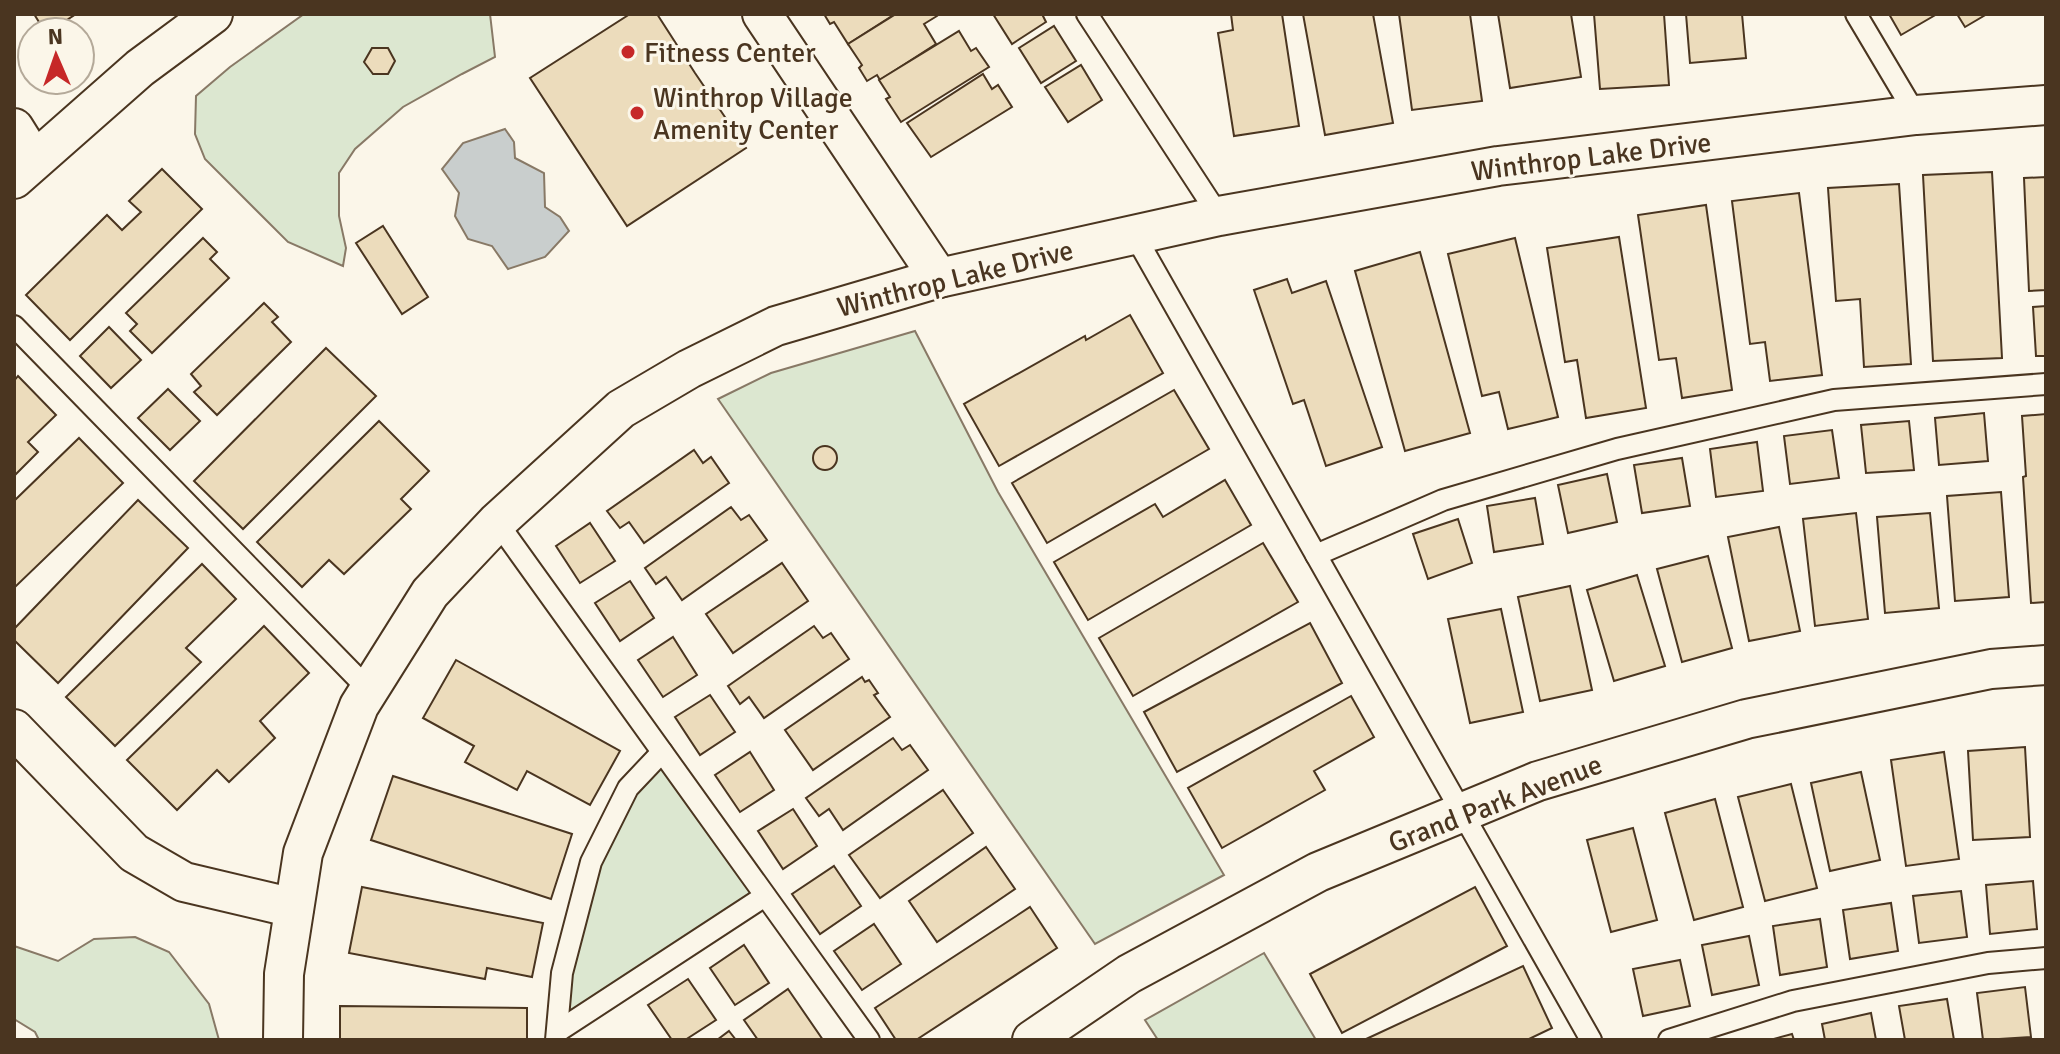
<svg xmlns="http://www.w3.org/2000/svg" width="2060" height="1054" font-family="Signika,sans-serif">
	<rect width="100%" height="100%" fill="#fbf6e9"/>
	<g fill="#dce7d0" stroke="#887966" stroke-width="2">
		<polygon points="304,14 490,14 495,57 462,74 403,107 355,149 339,173 339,216 346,248 343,266 288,242 205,159 195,134 196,96 230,67"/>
		<polygon points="915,331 998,492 1224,875 1095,944 718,399 771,373"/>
		<polygon points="662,752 765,896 557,1032 591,862"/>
		<polygon points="135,937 169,952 209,1004 219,1040 39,1040 35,1032 14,1019 14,946 58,961 94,939"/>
		<polygon points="1264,953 1316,1040 1158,1040 1145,1020"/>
	</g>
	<polygon fill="#c9cecd" stroke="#887966" stroke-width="2" points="505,129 514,142 515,158 544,173 545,207 560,217 569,231 545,257 508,269 492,246 468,239 455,216 459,193 442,169 463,143"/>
	<g fill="#ecdcbc" stroke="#4a3520" stroke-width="2">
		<polygon points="34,14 76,14 59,25 57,21 44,30"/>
		<polygon points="630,14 657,14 695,73 746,148 627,226 530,78"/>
		<polygon points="824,14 895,14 848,44 834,22 830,24"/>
		<polygon points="896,14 936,14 937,16 924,24 936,44 880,80 877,75 867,81 859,68 862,65 848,44"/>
		<polygon points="993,14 1042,14 1046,22 1012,44"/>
		<polygon points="1231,14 1282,14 1299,126 1234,136 1218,33 1233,30"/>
		<polygon points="1303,14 1373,14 1393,123 1325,135"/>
		<polygon points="1399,14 1470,14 1482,101 1412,110"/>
		<polygon points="1498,14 1571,14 1581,77 1510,88"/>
		<polygon points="1594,14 1664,14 1669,85 1600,89"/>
		<polygon points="1686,14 1742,14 1746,58 1690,63"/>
		<polygon points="1889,14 1937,14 1901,35"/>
		<polygon points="1957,14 1987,14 1965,27"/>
		<polygon points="1054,26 1076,61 1041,83 1019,48"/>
		<polygon points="959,31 971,51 976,48 989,67 901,122 886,99 890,97 879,80"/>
		<polygon points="372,48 388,48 395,61 388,74 373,74 364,62"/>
		<polygon points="1081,65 1102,100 1068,122 1045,87"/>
		<polygon points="983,74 992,89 998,85 1012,107 931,157 907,123"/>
		<polygon points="162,169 202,209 70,340 26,295 107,215 122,230 141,212 129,201"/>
		<polygon points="1992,172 2002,358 1933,361 1923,175"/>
		<polygon points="2046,177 2046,290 2029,291 2024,178"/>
		<polygon points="1899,184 1911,364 1864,367 1860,299 1836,301 1828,188"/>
		<polygon points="1799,193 1822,375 1770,381 1765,342 1750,344 1732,201"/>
		<polygon points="1706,205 1732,390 1682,398 1676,358 1659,360 1638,215"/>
		<polygon points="383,226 428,297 402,314 356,243"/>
		<polygon points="1619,237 1646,408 1586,418 1577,360 1565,362 1547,248"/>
		<polygon points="203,238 217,252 210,259 229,278 152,353 130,331 137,324 126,313"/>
		<polygon points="1515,238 1558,417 1508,429 1499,392 1482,396 1448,254"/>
		<polygon points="1420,252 1470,433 1405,451 1355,271"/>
		<polygon points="1287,279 1292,293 1326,281 1382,447 1326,466 1304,400 1293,404 1254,290"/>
		<polygon points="264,303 278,317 272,322 291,342 217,415 194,392 201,386 191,374"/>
		<polygon points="2046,306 2046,356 2036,356 2033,307"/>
		<polygon points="1130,315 1163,373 999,466 964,404 1085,336 1086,340"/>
		<polygon points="109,327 141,360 111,388 80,356"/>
		<polygon points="326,348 376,396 243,529 194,481"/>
		<polygon points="18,376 56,415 28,442 38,452 14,476 14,381"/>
		<polygon points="168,389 200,421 170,450 138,418"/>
		<polygon points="1174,390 1209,449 1047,543 1012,483"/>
		<polygon points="1984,413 1988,461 1939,465 1935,418"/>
		<polygon points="2046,414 2046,602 2031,603 2023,477 2026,476 2022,416"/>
		<polygon points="379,421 429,471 401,499 411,509 344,574 329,560 302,587 257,542"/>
		<polygon points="1909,421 1914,470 1866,473 1861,425"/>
		<polygon points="1832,430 1839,478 1790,484 1784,436"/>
		<polygon points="79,438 123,483 14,588 14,501"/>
		<polygon points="1757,442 1763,491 1716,497 1710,449"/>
		<circle cx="825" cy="458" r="12"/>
		<polygon points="694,450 703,463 711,457 729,483 644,543 629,522 620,528 607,511"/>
		<polygon points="1682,458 1690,506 1642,513 1634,465"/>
		<polygon points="1607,474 1617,522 1568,533 1558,485"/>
		<polygon points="1225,480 1251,525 1088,620 1054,562 1155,504 1163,517"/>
		<polygon points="2001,492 2009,597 1955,601 1947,496"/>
		<polygon points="1535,498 1543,544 1494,552 1487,506"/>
		<polygon points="138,500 188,548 58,683 14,640 14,629"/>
		<polygon points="731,507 741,520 749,515 767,540 682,600 666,577 656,584 645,568"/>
		<polygon points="1856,513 1868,619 1815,626 1803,519"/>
		<polygon points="1930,513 1939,608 1885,613 1877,517"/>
		<polygon points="1458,519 1472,563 1428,579 1413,534"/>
		<polygon points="590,523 615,561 580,583 556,546"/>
		<polygon points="1779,527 1800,631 1749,641 1728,537"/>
		<polygon points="1263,543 1298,602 1133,696 1099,638"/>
		<polygon points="1708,556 1732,648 1682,662 1657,569"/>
		<polygon points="782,563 808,601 733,653 706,614"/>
		<polygon points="202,564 236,599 186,648 201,662 115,746 66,697"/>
		<polygon points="1637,575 1665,666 1614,681 1587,590"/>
		<polygon points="630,581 654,618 620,641 595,603"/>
		<polygon points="1570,586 1592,690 1540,701 1518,597"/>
		<polygon points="1501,609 1523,712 1470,723 1448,619"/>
		<polygon points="1310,623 1342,683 1177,772 1144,712"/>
		<polygon points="264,626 309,673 260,721 275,738 229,782 217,770 177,810 127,760"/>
		<polygon points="814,626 823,638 831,633 849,659 764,718 749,697 740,704 728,686"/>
		<polygon points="673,637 697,675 663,697 638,660"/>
		<polygon points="456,660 620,751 590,805 527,771 517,790 465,762 474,746 423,718"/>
		<polygon points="862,677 865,682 869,680 878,693 874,695 890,717 813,770 785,730"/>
		<polygon points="710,695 735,732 700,755 675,717"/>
		<polygon points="1351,696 1374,737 1314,771 1325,790 1222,848 1188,788"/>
		<polygon points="893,738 902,750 910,745 928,770 843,830 829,809 819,816 806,798"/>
		<polygon points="2025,747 2030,837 1973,840 1968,751"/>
		<polygon points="750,752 774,790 740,812 715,775"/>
		<polygon points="1944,752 1959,859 1906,866 1891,760"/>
		<polygon points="1861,772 1880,860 1830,871 1811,783"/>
		<polygon points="393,776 572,834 551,899 371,840"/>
		<polygon points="1791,784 1817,888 1765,901 1738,797"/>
		<polygon points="943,790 973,833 880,898 849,855"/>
		<polygon points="1715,799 1743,907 1694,920 1665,813"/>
		<polygon points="793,809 817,846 783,869 758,831"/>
		<polygon points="1633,828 1657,920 1611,932 1587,840"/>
		<polygon points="986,847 1015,889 937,942 909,901"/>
		<polygon points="834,866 861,906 820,934 792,894"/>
		<polygon points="2033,881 2037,929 1990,934 1986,885"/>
		<polygon points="362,887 543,923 532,977 487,968 485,979 349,953"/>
		<polygon points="1475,887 1507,946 1342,1033 1310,974"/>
		<polygon points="1961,891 1967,937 1919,943 1913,896"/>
		<polygon points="1891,903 1898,951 1850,959 1843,910"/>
		<polygon points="1030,907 1057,948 916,1040 896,1040 875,1008"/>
		<polygon points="1820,919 1827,967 1780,975 1773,926"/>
		<polygon points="874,924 901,964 862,990 834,951"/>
		<polygon points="1749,936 1759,985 1712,995 1702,945"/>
		<polygon points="744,945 769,983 735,1005 710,968"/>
		<polygon points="1680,960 1690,1006 1643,1016 1633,969"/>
		<polygon points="1523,966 1552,1028 1527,1040 1364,1040"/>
		<polygon points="688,979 716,1020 685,1040 672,1040 648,1005"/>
		<polygon points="2025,987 2031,1037 1983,1040 1977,993"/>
		<polygon points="788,989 823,1040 758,1040 744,1020"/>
		<polygon points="1947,999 1954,1040 1905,1040 1899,1006"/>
		<polygon points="340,1006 527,1008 527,1040 340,1040"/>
		<polygon points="1871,1013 1876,1040 1825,1040 1822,1024"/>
		<polygon points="729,1031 736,1040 717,1040"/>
		<polygon points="1792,1034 1794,1040 1770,1040"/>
	</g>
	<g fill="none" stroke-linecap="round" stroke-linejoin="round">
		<defs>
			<g id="service">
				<polyline points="1087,14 1219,216"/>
				<polyline points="1856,14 1916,115"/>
				<polyline points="1134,234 1591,1040"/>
				<polyline points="14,326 369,690"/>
				<polyline points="497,522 869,1040"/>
				<polyline points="1316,555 1443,500 1617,449 1834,400 2046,384"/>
				<polyline points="557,1032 765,896"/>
				<polyline points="556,1040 562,973 591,862 628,788 662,752"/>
				<polyline points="1669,1040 1793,1001 1988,963 2046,958"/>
			</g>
			<g id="minor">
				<polyline points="762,14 939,278"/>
				<polyline points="14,128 34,160"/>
				<polyline points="14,179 140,68 213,14"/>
				<polyline points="14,729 134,853 184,882 294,908"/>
				<polyline points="283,1040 284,974 303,853 359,706 430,593 497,522 621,409 689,369 776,326 939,278 1219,216 1498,166 1916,115 2046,105"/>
				<polyline points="1032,1040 1129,974 1318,872 1538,781 1746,719 1991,669 2046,665"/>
			</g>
		</defs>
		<use href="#service" stroke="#4a3520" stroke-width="24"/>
		<use href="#minor" stroke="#4a3520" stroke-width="42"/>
		<use href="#service" stroke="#fbf6e9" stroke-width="20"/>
		<use href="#minor" stroke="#fbf6e9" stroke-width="38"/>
	</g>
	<g fill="#c62828" stroke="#fbf6e9" stroke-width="3">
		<circle cx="628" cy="52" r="8"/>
		<circle cx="637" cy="113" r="8"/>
	</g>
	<g text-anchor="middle" stroke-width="6" stroke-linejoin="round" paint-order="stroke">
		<g font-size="28" fill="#4a3520" stroke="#fbf6e9" text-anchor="start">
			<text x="644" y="62">Fitness Center</text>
			<text x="653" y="107">Winthrop Village<tspan x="653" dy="32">Amenity Center</tspan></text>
		</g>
		<g font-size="28" fill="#4a3520" stroke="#fbf6e9">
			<text transform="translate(1591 156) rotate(-7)" y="10">Winthrop Lake Drive</text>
			<text transform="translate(955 278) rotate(-14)" y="10">Winthrop Lake Drive</text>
			<text transform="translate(1495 803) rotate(-21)" y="10">Grand Park Avenue</text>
		</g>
	</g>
	<rect width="2060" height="1054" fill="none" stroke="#4a3520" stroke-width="32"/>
	<g transform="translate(56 56) rotate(358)"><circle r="38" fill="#fbf6e9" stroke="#b4a999" stroke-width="2"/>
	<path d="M0-6L14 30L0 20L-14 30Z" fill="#c62828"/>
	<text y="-12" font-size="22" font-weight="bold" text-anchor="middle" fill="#4a3520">N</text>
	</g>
</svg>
